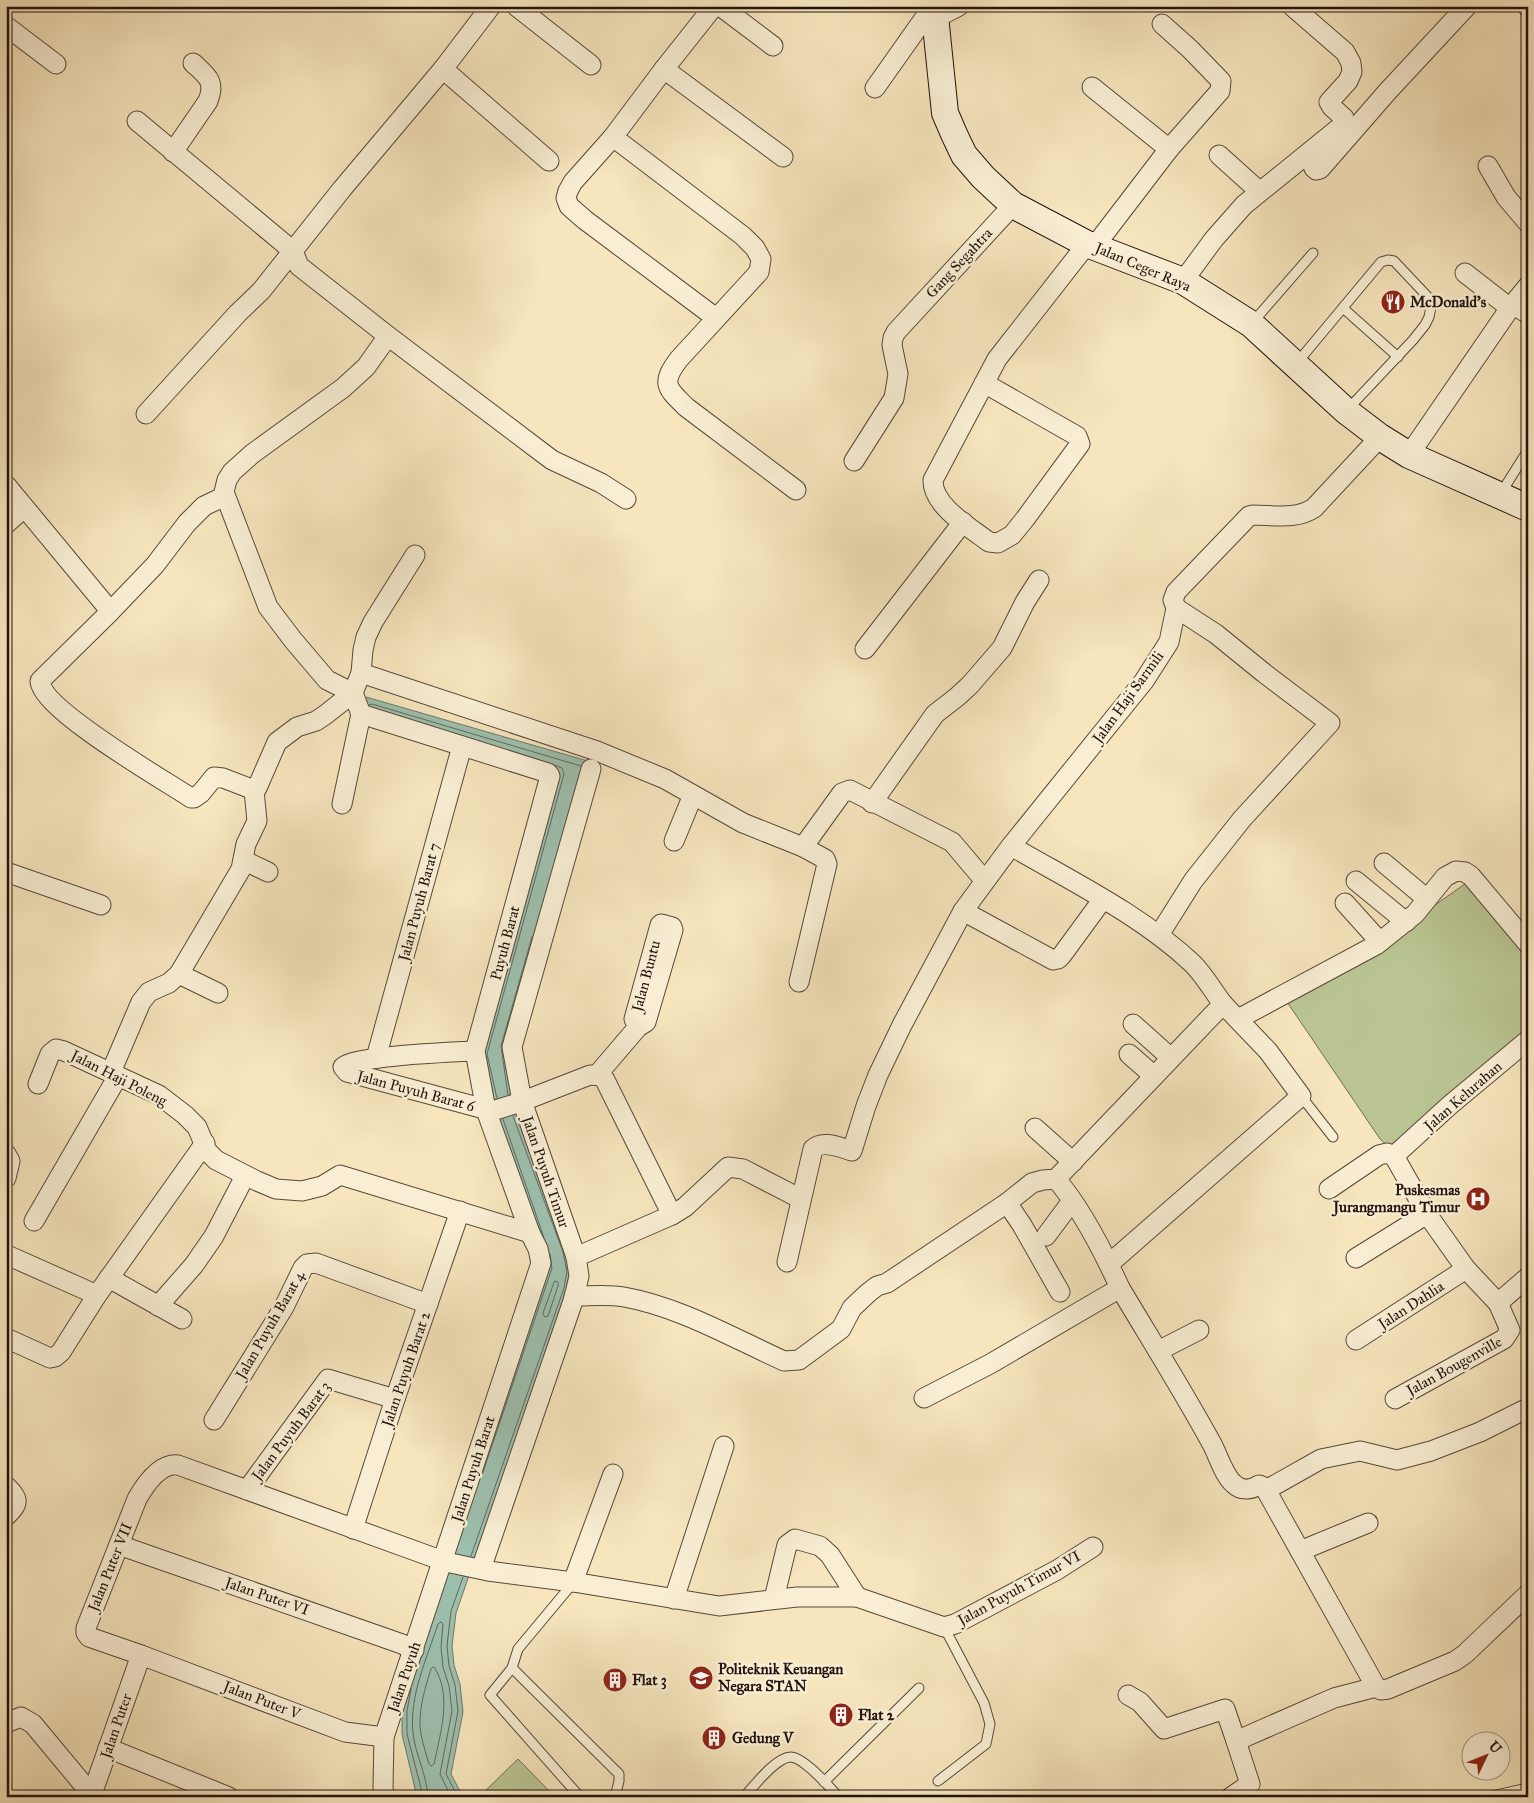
<svg xmlns="http://www.w3.org/2000/svg" width="1534" height="1803" font-family="'IM FELL Great Primer',serif">
	<rect width="100%" height="100%" fill="#f6e5bd"/>
	<filter id="stains"><feTurbulence type="fractalNoise" baseFrequency=".004" numOctaves="4"/><feColorMatrix values="0 0 0 0 .2 0 0 0 0 .09 0 0 0 0 .02 0 0 0 .5 -.17"/></filter>
	<radialGradient id="worn" r=".72"><stop offset=".6" stop-color="#630" stop-opacity="0"/><stop offset="1" stop-color="#630" stop-opacity=".3"/></radialGradient>
	<g fill="#bac593" stroke="#6e6c50">
		<polygon points="1472,879 1528,947 1528,1044 1398,1155 1380,1139 1283,996 1378,945"/>
		<polygon points="518,1759 555,1797 479,1797"/>
	</g>
	<polygon fill="#9dbfad" stroke="#6c7a6d" points="366,697 588,761 506,1046 573,1272 569,1289 456,1613 452,1646 454,1665 460,1684 463,1712 451,1774 463,1797 417,1797 402,1734 402,1711 547,1267 495,1110 481,1054 559,772 360,713"/>
	<g fill="none" stroke-linecap="round" stroke-linejoin="round">
		<g stroke="#60695e" stroke-width="1">
			<polyline points="369,705 372,704 581,766"/>
			<polyline points="508,1095 501,1046 532,937"/>
			<polyline points="497,1098 487,1054 564,774 562,768 554,765"/>
			<polyline points="503,1119 544,1238"/>
			<polygon points="555,1281 558,1282 558,1286 548,1316 545,1317 543,1314"/>
			<polyline points="482,1475 552,1268 550,1254"/>
			<polyline points="471,1556 564,1288 567,1272 563,1252 513,1116"/>
			<path d="M 434,1667 C 453,1695 440,1734 434,1764 L 431,1766 L 429,1764 C 426,1754 423,1744 421,1734 C 417,1714 425,1688 431,1669 Z"/>
			<polyline points="411,1689 407,1711 407,1734 421,1788 422,1797"/>
			<path d="M 428,1797 C 427,1775 415,1754 413,1733 C 409,1696 427,1658 438,1624 L 441,1622 L 443,1624 L 441,1647 L 443,1667 L 449,1686 L 452,1711 L 440,1774 L 451,1797"/>
			<polyline points="458,1797 446,1774 458,1711 455,1685 449,1666 447,1646 451,1611 463,1577"/>
		</g>
		<defs>
			<g id="service">
				<polyline points="1343,308 1398,357"/>
				<polyline points="1253,322 1313,253"/>
				<polyline points="1296,364 1381,262 1388,260 1394,261 1428,297 1431,307 1429,317 1425,325 1413,340 1348,409"/>
				<polyline points="1501,493 1525,455"/>
				<polyline points="1301,1096 1333,1137"/>
				<polyline points="573,1583 518,1649 512,1668 490,1695 580,1797"/>
				<polyline points="512,1668 619,1774 619,1781 615,1797"/>
				<polyline points="938,1781 986,1744 990,1724 984,1703 944,1627"/>
				<polyline points="824,1782 919,1688"/>
				<path d="M 744,1797 C 754,1786 776,1757 791,1757 C 805,1758 829,1787 839,1797"/>
				<polyline points="1487,1797 1528,1788"/>
			</g>
			<g id="minor">
				<polyline points="516,6 591,65"/>
				<polyline points="714,6 664,69 613,137 573,182 568,191 566,198 569,206 585,220 716,318"/>
				<polyline points="720,6 773,46"/>
				<polyline points="1527,6 1528,7"/>
				<polyline points="936,18 959,6"/>
				<polyline points="6,26 56,64"/>
				<polyline points="443,69 549,161"/>
				<polyline points="664,69 783,157"/>
				<polyline points="1092,87 1169,149"/>
				<polyline points="875,88 933,6"/>
				<polyline points="137,121 293,251 299,266 388,336 552,460 601,483 626,499"/>
				<path d="M 613,137 L 743,236 L 755,248 L 761,259 L 759,272 L 679,359 C 660,384 667,388 686,407 L 796,490"/>
				<path d="M 173,152 L 208,101 C 216,81 207,76 193,63"/>
				<polyline points="1308,154 1314,168 1316,170 1320,169 1388,91 1467,6"/>
				<polyline points="1219,155 1259,191"/>
				<polyline points="1488,166 1506,197 1528,223"/>
				<polyline points="1094,247 1169,149 1220,91 1221,81 1190,49 1162,24"/>
				<polyline points="1465,273 1510,308"/>
				<polyline points="1183,281 1214,239 1244,205 1344,124 1344,118 1332,107 1329,102 1348,81 1352,72 1351,63 1345,52 1292,6"/>
				<polyline points="1513,304 1528,314"/>
				<path d="M 984,383 L 1077,436 L 1080,444 L 1025,519 L 1012,535 L 998,543 L 989,542 C 971,528 932,506 933,480 L 997,359 L 1087,244"/>
				<polyline points="146,414 238,313 261,291 342,189 443,69 491,6"/>
				<polyline points="1409,455 1510,308 1528,286"/>
				<polyline points="854,461 894,398 898,374 892,345 893,338 896,332 1013,205"/>
				<path d="M 6,485 L 107,607 L 109,613 L 44,677 L 40,681 C 42,710 164,780 191,798 L 194,798 L 201,793 L 214,777 L 223,778 L 254,790 L 257,788 L 277,742 L 297,727 L 316,721 L 325,715 L 353,693 L 361,673 L 363,650 L 366,637 L 373,622 L 415,555"/>
				<polyline points="6,524 24,508"/>
				<polyline points="109,613 155,565 187,523 204,506 225,496"/>
				<polyline points="865,649 963,522"/>
				<polyline points="361,673 597,751 665,779 743,823 803,847 825,859 827,864 799,982"/>
				<polyline points="872,803 935,714 957,697 970,685 1002,648 1025,602 1039,580"/>
				<polyline points="342,804 361,714"/>
				<polyline points="674,841 693,795"/>
				<path d="M 1011,846 C 1073,882 1141,915 1193,964 C 1204,975 1213,991 1223,1004"/>
				<polyline points="803,847 842,793 850,790 952,842 985,881"/>
				<polyline points="243,860 268,872"/>
				<polyline points="1384,863 1427,899"/>
				<polyline points="6,872 101,905"/>
				<polyline points="1356,881 1406,922"/>
				<polyline points="1345,903 1380,942"/>
				<polyline points="963,911 1053,960 1058,959 1062,955 1103,899"/>
				<polyline points="1159,935 1193,881 1242,819 1330,723 1264,673 1216,634 1176,608"/>
				<polyline points="179,974 218,993"/>
				<polyline points="1238,1019 1376,945 1415,914 1445,877 1456,871 1465,872 1471,876 1528,944"/>
				<polyline points="1133,1024 1171,1058"/>
				<polyline points="1528,1040 1450,1105 1394,1156 1427,1214 1466,1269 1498,1303 1528,1277"/>
				<path d="M 475,1051 C 456,1052 351,1056 343,1067 L 347,1072 L 492,1111 L 518,1103 L 590,1075 L 601,1076 L 605,1080 L 672,1215 L 576,1257"/>
				<polyline points="1129,1054 1154,1076"/>
				<polyline points="376,1058 462,746"/>
				<polyline points="111,1072 141,1002 149,992 169,983 179,974 241,869 246,844 257,821 254,790"/>
				<polyline points="597,1075 638,1027 646,1022 673,930 672,927 661,924 660,925 634,1019 638,1027"/>
				<polyline points="38,1084 50,1054 56,1049 64,1051 159,1095 185,1115 197,1127 207,1151 216,1160 257,1181 276,1189 302,1191 322,1186 340,1175 530,1233"/>
				<polyline points="1035,1128 1073,1162"/>
				<polyline points="6,1154 10,1161 6,1178"/>
				<path d="M 1056,1179 C 1081,1208 1104,1253 1120,1288 C 1151,1340 1183,1391 1212,1444 C 1218,1455 1224,1476 1234,1484 C 1241,1491 1251,1490 1259,1485 L 1262,1486 L 1266,1490 L 1376,1687 L 1381,1690 L 1388,1689 L 1455,1661 L 1465,1654 L 1528,1594"/>
				<polyline points="1329,1189 1379,1155 1387,1153 1394,1156"/>
				<polyline points="1007,1203 1022,1225 1060,1292"/>
				<polyline points="672,1215 685,1207 728,1167 743,1169 801,1199"/>
				<polyline points="34,1221 118,1076"/>
				<polyline points="1046,1236 1072,1201"/>
				<polyline points="7,1255 97,1295"/>
				<polyline points="1356,1258 1427,1214"/>
				<path d="M 787,1262 L 813,1149 C 823,1139 841,1148 852,1151 L 866,1106 L 878,1075 L 902,1025 L 963,911 L 1011,846 L 1144,681 L 1169,642 L 1176,608 L 1173,600 L 1176,592 L 1249,516 L 1253,515 C 1274,515 1296,520 1314,508 L 1380,437"/>
				<polyline points="109,1278 182,1319"/>
				<path d="M 574,1296 C 590,1296 608,1294 624,1297 C 680,1307 733,1338 784,1361 L 799,1360 L 841,1329 L 852,1308 L 868,1293 L 877,1286 L 887,1283 L 1007,1203 L 1032,1183 L 1043,1180 L 1056,1179 L 1223,1004 L 1268,1051 L 1301,1096 L 1109,1264"/>
				<polyline points="158,1306 194,1265 214,1236 245,1176"/>
				<polyline points="6,1338 50,1358 55,1357 61,1352 97,1295 205,1143"/>
				<polyline points="1356,1340 1466,1269"/>
				<polyline points="1158,1351 1199,1330"/>
				<polyline points="924,1398 990,1364 1120,1288"/>
				<polyline points="1395,1399 1504,1339 1510,1330 1498,1303"/>
				<polyline points="214,1420 284,1307 303,1268 307,1264 316,1263 428,1304"/>
				<path d="M 6,1486 C 19,1499 20,1503 6,1516"/>
				<polyline points="247,1490 328,1379 395,1399"/>
				<polyline points="1266,1490 1321,1459 1360,1451 1397,1460 1431,1451 1480,1432 1528,1408"/>
				<polyline points="353,1529 395,1399 460,1211"/>
				<polyline points="119,1545 402,1644 414,1650"/>
				<polyline points="1300,1551 1368,1523"/>
				<polyline points="481,1569 574,1298 579,1276 576,1257 522,1101 512,1047 591,769"/>
				<polyline points="573,1582 613,1474"/>
				<polyline points="674,1599 724,1446"/>
				<polyline points="774,1599 787,1545 795,1539 820,1546 830,1555 857,1597"/>
				<polyline points="1128,1695 1140,1702 1164,1729 1225,1709 1236,1741 1334,1698 1376,1687"/>
				<polyline points="6,1723 21,1717 33,1724 92,1795"/>
				<path d="M 384,1737 L 345,1732 L 141,1655 L 89,1637 L 86,1633 L 86,1628 L 137,1499 C 145,1485 160,1463 178,1465 L 446,1562 L 488,1571 L 573,1582 L 719,1606 L 797,1597 L 857,1597 L 944,1627 L 955,1624 L 1057,1570 L 1093,1547"/>
				<polyline points="108,1748 229,1797"/>
				<polyline points="91,1797 141,1655"/>
				<polyline points="385,1797 383,1788 384,1737 541,1263 538,1249 530,1233 486,1110 475,1051 550,776 548,773 361,714 353,693 327,680 293,640 268,607 224,492 227,480 232,472 252,454 343,388 366,367 388,336"/>
				<polyline points="1231,1797 1250,1784 1236,1741"/>
			</g>
			<polyline id="secondary" points="934,6 945,113 954,134 964,155 983,177 1013,205 1087,244 1183,281 1251,324 1346,411 1380,437 1409,455 1528,508"/>
		</defs>
		<use href="#service" stroke="#57483a" stroke-width="11"/>
		<use href="#minor" stroke="#57483a" stroke-width="21"/>
		<use href="#secondary" stroke="#22130e" stroke-width="28"/>
		<use href="#service" stroke="#f9eed4" stroke-width="9"/>
		<use href="#minor" stroke="#f9eed4" stroke-width="19"/>
		<use href="#secondary" stroke="#f9eed4" stroke-width="26"/>
	</g>
	<defs>
		<symbol id="restaurant-disc" viewBox="-11 -11 22 22"><circle r="9.5" fill="#8f2418" stroke="#f9eed4"/><path d="M-5-6h1v4h1v-4h1v4h1v-4h1v5L-1.5 .5V6h-2V.5L-5-1ZM5-6V6H3V1.5H1.5Q1.5-4 5-6Z" fill="#fff"/></symbol>
		<symbol id="hospital-disc" viewBox="-11 -11 22 22"><circle r="9.5" fill="#8f2418" stroke="#f9eed4"/><path d="M-5-5h3v3.5h4V-5h3V5h-3V1.5h-4V5h-3Z" fill="#fff"/></symbol>
		<symbol id="university-disc" viewBox="-11 -11 22 22"><circle r="9.5" fill="#8f2418" stroke="#f9eed4"/><path d="M0-5L7-2L0 1L-7-2ZM-4 1L0 2.5L4 1V4Q0 6-4 4Z" fill="#fff"/></symbol>
		<symbol id="building-disc" viewBox="-11 -11 22 22"><circle r="9.5" fill="#8f2418" stroke="#f9eed4"/><path d="M-4-6H4V6H1V3H-1V6H-4ZM-2.5-4.3h1.7v1.8h-1.7ZM.8-4.3h1.7v1.8H.8ZM-2.5-1h1.7V.8h-1.7ZM.8-1h1.7V.8H.8Z" fill="#fff"/></symbol>
	</defs>
	<g fill-rule="evenodd">
		<use href="#restaurant-disc" x="1379" y="288" width="28" height="28"/>
		<use href="#hospital-disc" x="1464" y="1185" width="28" height="28"/>
		<use href="#university-disc" x="687" y="1664" width="28" height="28"/>
		<use href="#building-disc" x="601" y="1666" width="28" height="28"/>
		<use href="#building-disc" x="827" y="1701" width="28" height="28"/>
		<use href="#building-disc" x="700" y="1724" width="28" height="28"/>
	</g>
	<g text-anchor="middle" stroke-width="5" stroke-linejoin="round" paint-order="stroke">
		<g font-size="15" fill="#22130e" stroke="#f9eed4">
			<text transform="translate(959 263) rotate(-47)" y="5">Gang Segahtra</text>
			<text transform="translate(1143 267) rotate(23)" y="5">Jalan Ceger Raya</text>
			<text transform="translate(1128 697) rotate(-54)" y="5">Jalan Haji Sarmili</text>
			<text transform="translate(419 902) rotate(-75)" y="5">Jalan Puyuh Barat 7</text>
			<text transform="translate(505 943) rotate(-75)" y="5">Puyuh Barat</text>
			<text transform="translate(646 976) rotate(-75)" y="5">Jalan Buntu</text>
			<text transform="translate(119 1078) rotate(27)" y="5">Jalan Haji Poleng</text>
			<text transform="translate(416 1091) rotate(15)" y="5">Jalan Puyuh Barat 6</text>
			<text transform="translate(1463 1096) rotate(-41)" y="5">Jalan Kelurahan</text>
			<text transform="translate(546 1172) rotate(71)" y="5">Jalan Puyuh Timur</text>
			<text transform="translate(1411 1305) rotate(-33)" y="5">Jalan Dahlia</text>
			<text transform="translate(270 1325) rotate(-60)" y="5">Jalan Puyuh Barat 4</text>
			<text transform="translate(1454 1366) rotate(-29)" y="5">Jalan Bougenville</text>
			<text transform="translate(406 1369) rotate(-71)" y="5">Jalan Puyuh Barat 2</text>
			<text transform="translate(291 1431) rotate(-53)" y="5">Jalan Puyuh Barat 3</text>
			<text transform="translate(473 1469) rotate(-72)" y="5">Jalan Puyuh Barat</text>
			<text transform="translate(110 1567) rotate(-68)" y="5">Jalan Puter VII</text>
			<text transform="translate(1019 1588) rotate(-29)" y="5">Jalan Puyuh Timur VI</text>
			<text transform="translate(267 1596) rotate(19)" y="5">Jalan Puter VI</text>
			<text transform="translate(404 1677) rotate(-71)" y="5">Jalan Puyuh</text>
			<text transform="translate(262 1700) rotate(21)" y="5">Jalan Puter V</text>
			<text transform="translate(116 1726) rotate(-71)" y="5">Jalan Puter</text>
		</g>
		<g font-size="15" font-weight="bold" fill="#22130e" stroke="#f9eed4" text-anchor="start">
			<text x="1410" y="307">McDonald's</text>
			<text x="1460" y="1195" text-anchor="end">Puskesmas<tspan x="1460" dy="17">Jurangmangu Timur</tspan></text>
			<text x="718" y="1674">Politeknik Keuangan<tspan x="718" dy="17">Negara STAN</tspan></text>
			<text x="632" y="1685">Flat 3</text>
			<text x="858" y="1720">Flat 2</text>
			<text x="732" y="1743">Gedung V</text>
		</g>
	</g>
	<rect width="1534" height="1803" fill="none" stroke="#f6e5bd" stroke-width="25"/>
	<rect x="8" y="8" width="1519" height="1788" fill="none" stroke="#22130e" stroke-width="2.5"/>
	<rect x="12" y="12" width="1509" height="1778" fill="none" stroke="#22130e"/>
	<g transform="translate(1486 1756) rotate(47)"><circle r="24" fill="#f9eed4" stroke="#a39685"/>
	<path d="M0-4L9 19L0 12L-9 19Z" fill="#8f2418"/>
	<text y="-8" font-size="14" font-weight="bold" text-anchor="middle" fill="#22130e">U</text>
	</g>
	<rect width="100%" height="100%" filter="url(#stains)"/>
	<rect width="100%" height="100%" fill="url(#worn)"/>
</svg>
